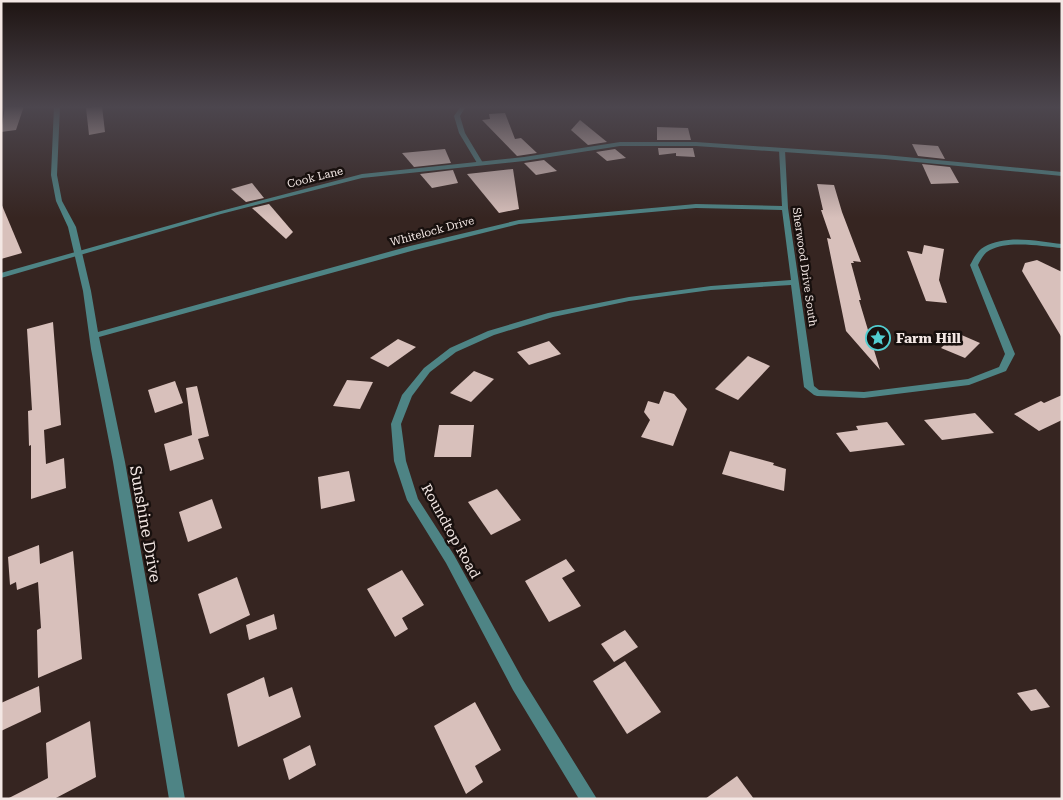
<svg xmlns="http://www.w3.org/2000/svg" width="1063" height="800" font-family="'Roboto Serif',serif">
	<rect width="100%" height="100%" fill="#362521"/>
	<g fill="#d8c0bb">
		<polygon points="5,106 24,106 16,130 1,132"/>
		<polygon points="102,106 105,132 89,135 86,108"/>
		<polygon points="505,113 515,139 521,138 537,153 517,156 482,120 490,119 489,114"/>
		<polygon points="580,120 607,142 588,145 571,130"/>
		<polygon points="657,127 688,128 691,140 657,140"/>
		<polygon points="912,144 938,146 945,159 918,156"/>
		<polygon points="658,148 693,148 695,157 676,156 676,153 659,155"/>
		<polygon points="445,149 451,163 414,167 402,153"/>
		<polygon points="615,149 626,158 607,161 596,152"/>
		<polygon points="544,160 557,171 536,175 524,163"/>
		<polygon points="922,164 950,167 959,183 931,184"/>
		<polygon points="513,169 519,209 499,213 467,174"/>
		<polygon points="453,170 458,183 432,188 420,174"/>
		<polygon points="252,183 264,198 246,202 231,189"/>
		<polygon points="817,184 834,185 842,212 861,262 853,261 854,263 851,263 861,300 859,300 880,370 846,331 827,238 831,239 821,210 823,210"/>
		<polygon points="1,203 22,253 1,259"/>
		<polygon points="269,204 293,232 286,239 252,208"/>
		<polygon points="924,245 944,249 939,280 947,303 926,301 907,251 922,254"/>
		<polygon points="1037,260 1062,272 1062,338 1022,271 1025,263"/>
		<polygon points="53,322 61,425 44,430 46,464 64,458 66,488 31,499 31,445 29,446 28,411 32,410 27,329"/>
		<polygon points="957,333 980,343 965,358 941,348"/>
		<polygon points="398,339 416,347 388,367 370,358"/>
		<polygon points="549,341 561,354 529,365 517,352"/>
		<polygon points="748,356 770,366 738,400 715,389"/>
		<polygon points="474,371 494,379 471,402 450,393"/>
		<polygon points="347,380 373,382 360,409 333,406"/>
		<polygon points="175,381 183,403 155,413 148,390"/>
		<polygon points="197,386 209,436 198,439 204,459 170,471 164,444 192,435 186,388"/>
		<polygon points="664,391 674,394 687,409 673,446 641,437 650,420 644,412 648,401 659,404"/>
		<polygon points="1062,395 1062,420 1039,431 1014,414 1041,401 1044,403"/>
		<polygon points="975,413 994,433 942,440 924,420"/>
		<polygon points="887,422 905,445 850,452 836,433 858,430 856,426"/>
		<polygon points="439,425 474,425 471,457 434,457"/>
		<polygon points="730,451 774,463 773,465 786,469 784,491 722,474"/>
		<polygon points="349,471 355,501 321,509 318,477"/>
		<polygon points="497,489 521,520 491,535 468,502"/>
		<polygon points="212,499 222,528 188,542 179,512"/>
		<polygon points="39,545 40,564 73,551 82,659 38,678 37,630 41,628 38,582 17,590 16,582 10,585 8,557"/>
		<polygon points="566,559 575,571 562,578 581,606 549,622 525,581"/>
		<polygon points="402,570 424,605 402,618 408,629 395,637 367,589"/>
		<polygon points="237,577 250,615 210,634 198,594"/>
		<polygon points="274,614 277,629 249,640 246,625"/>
		<polygon points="625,630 638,647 614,662 601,644"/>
		<polygon points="625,661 661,712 627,734 593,681"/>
		<polygon points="264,677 269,697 292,687 301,717 238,747 227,694"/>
		<polygon points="39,686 41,712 1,731 1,703"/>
		<polygon points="1036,689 1050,707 1031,711 1017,693"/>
		<polygon points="475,702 501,750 475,766 483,782 466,794 434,726"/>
		<polygon points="90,721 96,777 54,799 7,799 48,778 46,743"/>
		<polygon points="310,745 316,765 289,780 283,759"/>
		<polygon points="737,776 754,799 705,799"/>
	</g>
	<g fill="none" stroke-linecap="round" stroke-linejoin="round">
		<g fill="#4e8485" fill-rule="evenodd">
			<path d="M 54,106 L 60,106 L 57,175 L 62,201 L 76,227 L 91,291 L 98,332 L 410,246 L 519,220 L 696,204 L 782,206 L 779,150 L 782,148 L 785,150 L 788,208 L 814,386 L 819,390 L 864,392 L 968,379 L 999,367 L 1005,354 L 970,265 C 974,258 977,251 984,247 C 1006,234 1038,241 1062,244 L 1062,248 C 1042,246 1009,240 990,250 C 984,253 981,259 978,265 L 1015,354 L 1006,371 L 969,385 L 864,398 L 817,396 L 814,395 L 804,387 L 791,285 L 711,290 L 629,301 L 553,317 L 494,335 L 456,352 L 430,372 L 412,396 L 401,424 L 406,461 L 418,499 L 454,555 L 523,680 L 597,799 L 579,799 L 513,690 L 446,563 L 407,500 L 394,461 L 391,424 L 402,395 L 424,368 L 450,348 L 488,331 L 548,313 L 629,297 L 711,286 L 791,280 L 782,210 L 696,208 L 519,224 L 415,250 L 99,337 L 125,462 L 185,799 L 169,799 L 113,462 L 91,349 L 83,291 L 68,227 L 56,201 L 51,175 Z"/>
			<polygon points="461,106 466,106 460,116 465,133 483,163 482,164 477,163 459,133 454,116"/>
		</g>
		<polygon fill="#4e8485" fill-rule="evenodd" points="620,142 696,142 885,155 1062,172 1062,176 885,159 696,146 620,146 524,161 362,178 221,214 1,278 1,273 217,212 362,174 524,157"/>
	</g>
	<linearGradient id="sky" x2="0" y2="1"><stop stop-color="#1e1412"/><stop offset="0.49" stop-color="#4c464e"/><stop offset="1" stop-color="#4c464e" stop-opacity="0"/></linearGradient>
	<rect width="1063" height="218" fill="url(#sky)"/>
	<defs>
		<symbol id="sight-ring" viewBox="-11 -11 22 22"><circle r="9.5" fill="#18100e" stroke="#52cdd0" stroke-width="1.5"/><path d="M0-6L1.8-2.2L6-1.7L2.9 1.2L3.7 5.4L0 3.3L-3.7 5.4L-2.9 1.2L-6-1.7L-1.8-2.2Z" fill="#52cdd0"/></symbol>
	</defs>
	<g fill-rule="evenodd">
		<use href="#sight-ring" x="864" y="324" width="28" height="28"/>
	</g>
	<g text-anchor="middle" stroke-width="5" stroke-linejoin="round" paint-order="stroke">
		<g font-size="11" fill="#f3e7e4" stroke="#18100e">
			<text transform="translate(315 177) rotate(-14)" y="4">Cook Lane</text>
			<text transform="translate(432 231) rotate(-15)" y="4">Whitelock Drive</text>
			<text transform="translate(805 267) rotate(82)" y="4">Sherwood Drive South</text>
		</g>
		<g font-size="14" font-weight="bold" fill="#f3e7e4" stroke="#18100e" text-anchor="start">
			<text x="896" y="343">Farm Hill</text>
		</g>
		<g font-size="14" fill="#f3e7e4" stroke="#18100e">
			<text transform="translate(451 531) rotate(61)" y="5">Roundtop Road</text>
		</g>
		<g font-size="16" fill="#f3e7e4" stroke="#18100e">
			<text transform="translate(146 524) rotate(80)" y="6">Sunshine Drive</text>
		</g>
	</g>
	<rect width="1063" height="800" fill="none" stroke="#f3e7e4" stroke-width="5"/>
</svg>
